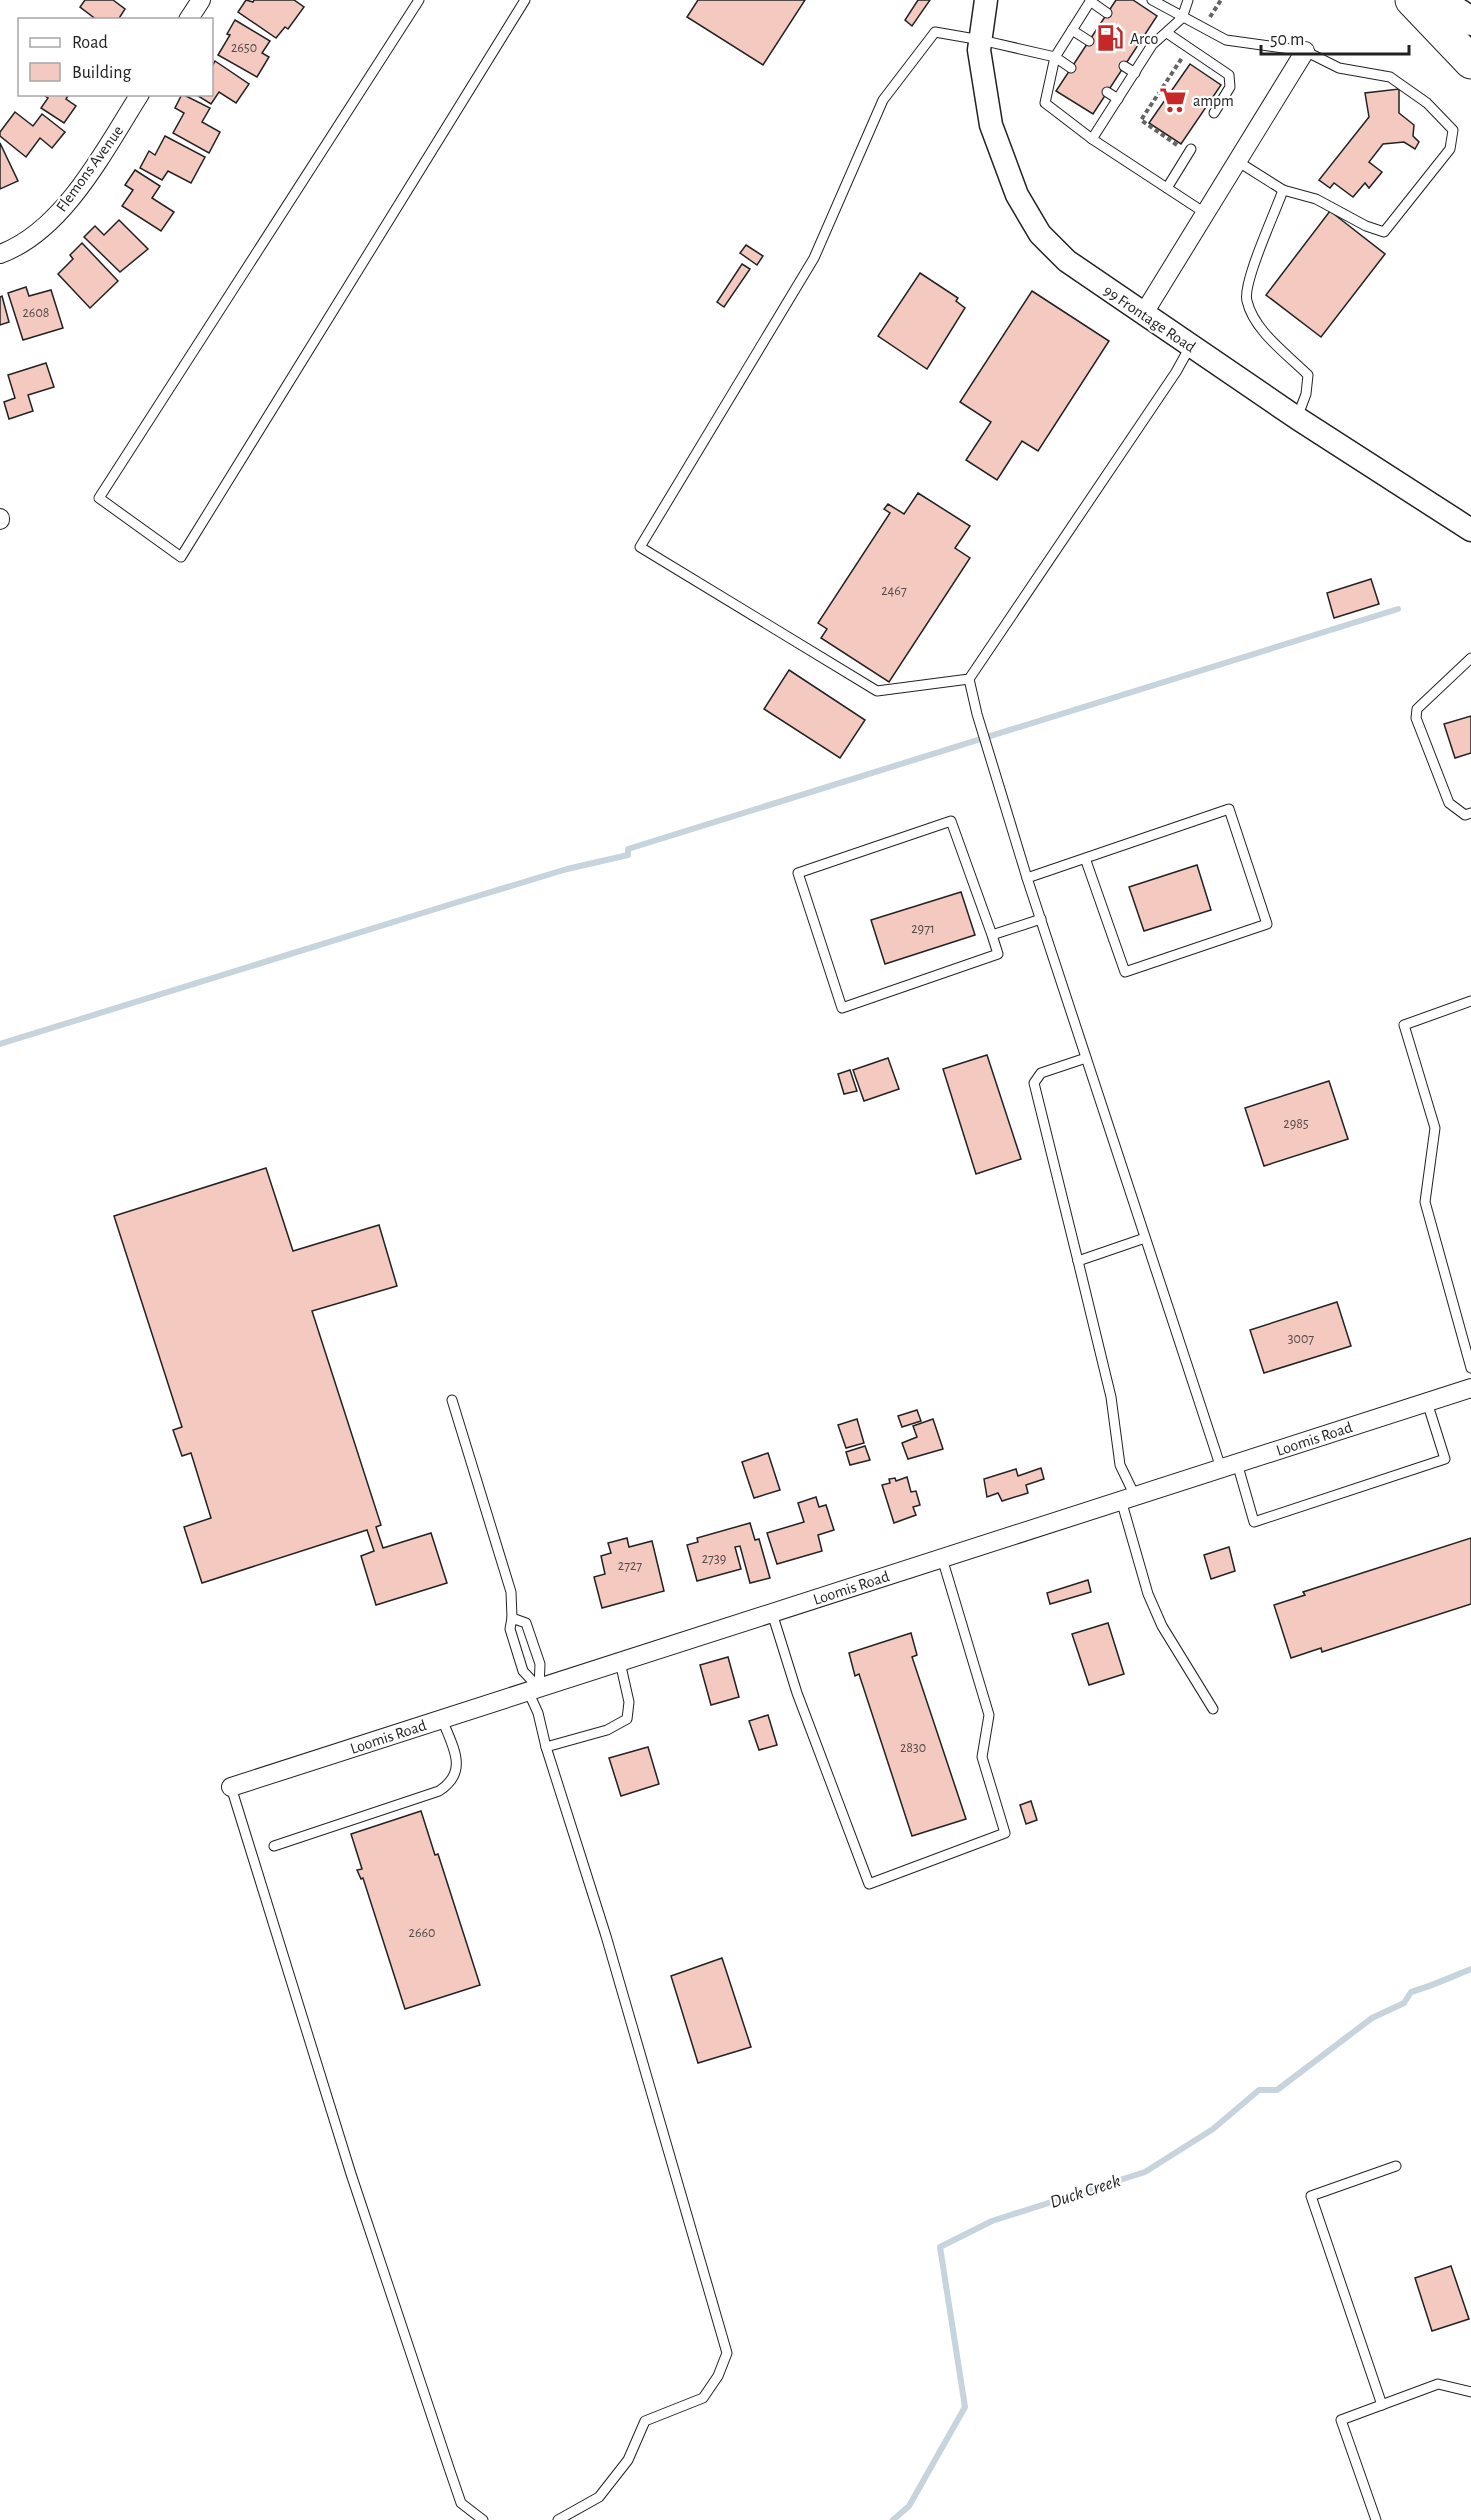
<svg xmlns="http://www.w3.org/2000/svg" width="1471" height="2520" font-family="'Alegreya Sans',sans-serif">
	<rect width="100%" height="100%" fill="#fff"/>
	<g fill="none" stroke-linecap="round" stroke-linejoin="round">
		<g stroke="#c7d3dd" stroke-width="6">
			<polyline points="0,1044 458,902 567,869 628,855 628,849 1398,609"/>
			<path d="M 893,2520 L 909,2506 L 965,2407 L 940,2247 L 992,2221 L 1145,2172 L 1213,2129 L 1259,2090 L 1277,2090 L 1372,2018 L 1404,2003 L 1411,1992 C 1432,1986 1451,1977 1471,1969"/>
		</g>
	</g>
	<g fill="#f3c9c0" stroke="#222" stroke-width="1.5">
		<polygon points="85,0 113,0 125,9 118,20 97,20 80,7"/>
		<polygon points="246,0 253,2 254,0 294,0 304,7 288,29 285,27 276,38 238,12"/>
		<polygon points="698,0 805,0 763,65 687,17"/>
		<polygon points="918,0 930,0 912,26 905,20"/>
		<polygon points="1116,0 1133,0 1157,16 1093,114 1056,91"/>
		<polygon points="235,20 270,41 262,53 269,57 257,77 218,55 230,35 227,34"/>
		<polygon points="215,61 249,84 236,103 219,92 211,104 195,94 212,94 212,66"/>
		<polygon points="1190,64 1221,85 1181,144 1149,123"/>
		<polygon points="1399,89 1399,113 1414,125 1413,136 1419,142 1415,149 1404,142 1383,144 1369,162 1382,172 1369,188 1365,183 1353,197 1334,183 1330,188 1319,180 1369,117 1365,93"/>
		<polygon points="42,94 69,94 66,99 76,106 64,123 41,108 48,98"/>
		<polygon points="182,94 210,108 202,122 220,132 209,153 173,133 184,113 175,108"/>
		<polygon points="15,112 33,126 42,114 65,132 52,148 40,138 26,157 0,136 0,132"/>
		<polygon points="165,136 205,157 191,183 168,171 162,180 140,168 149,151 155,155"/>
		<polygon points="0,143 18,181 0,189"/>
		<polygon points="135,170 160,186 152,198 174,212 161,231 122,206 133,190 125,185"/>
		<polygon points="1330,211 1385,254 1321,337 1266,295"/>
		<polygon points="119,220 148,249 120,272 84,237 95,226 104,235"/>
		<polygon points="82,243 118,281 90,308 58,274 73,259 70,255"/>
		<polygon points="746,245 763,256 757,265 740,253"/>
		<polygon points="742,264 750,269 724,307 717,302"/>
		<polygon points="920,273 958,298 956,301 965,308 927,369 878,336"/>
		<polygon points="26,287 29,296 51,290 63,328 23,340 8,293"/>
		<polygon points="1032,291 1109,341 1038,451 1022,441 997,480 966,460 991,422 960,402"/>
		<polygon points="2,296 9,322 0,325 0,297"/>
		<polygon points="46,363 54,387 28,395 33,411 9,419 4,402 15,398 8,375"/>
		<polygon points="918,493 970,526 955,548 970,558 889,682 821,638 827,629 818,623 890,513 884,509 888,504 904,514"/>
		<polygon points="1371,579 1379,604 1334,618 1327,593"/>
		<polygon points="789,670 865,720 840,758 764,709"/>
		<polygon points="1471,716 1471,753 1455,758 1444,724"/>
		<polygon points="1197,865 1211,910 1144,931 1129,887"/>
		<polygon points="961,892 975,935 885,964 871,920"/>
		<polygon points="987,1055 1021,1159 976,1174 943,1069"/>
		<polygon points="888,1058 899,1089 864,1101 853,1070"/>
		<polygon points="850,1070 857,1091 844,1094 838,1074"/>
		<polygon points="1329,1081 1348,1139 1264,1166 1245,1108"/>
		<polygon points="266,1168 293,1251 379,1225 397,1286 312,1311 381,1525 376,1527 383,1548 431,1533 447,1583 376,1605 361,1556 374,1551 367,1530 202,1583 184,1527 211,1518 191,1453 182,1456 173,1430 182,1427 114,1216"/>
		<polygon points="1337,1302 1351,1346 1264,1373 1250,1330"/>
		<polygon points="917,1410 921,1421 902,1427 898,1416"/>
		<polygon points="857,1419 864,1443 846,1448 838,1425"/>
		<polygon points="933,1419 943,1449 908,1459 902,1443 917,1437 913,1426"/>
		<polygon points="865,1446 870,1460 850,1465 846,1452"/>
		<polygon points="768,1453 780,1490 754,1498 742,1462"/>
		<polygon points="1041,1468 1044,1479 1026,1485 1028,1493 1002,1501 998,1493 987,1497 984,1479 1016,1469 1018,1476"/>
		<polygon points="907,1477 911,1492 916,1491 920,1505 913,1507 916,1515 894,1523 882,1485 890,1483 889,1479 895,1478 896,1481"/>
		<polygon points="816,1497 819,1507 826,1505 834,1530 818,1535 822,1551 777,1564 767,1533 804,1522 798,1503"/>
		<polygon points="750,1523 755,1540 759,1539 770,1578 750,1583 740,1546 735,1547 741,1569 697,1581 687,1545 698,1542 697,1538"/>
		<polygon points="627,1538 629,1547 652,1541 664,1591 602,1608 594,1577 605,1574 601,1556 611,1553 608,1543"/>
		<polygon points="1471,1538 1471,1604 1322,1652 1321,1648 1291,1658 1274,1605 1305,1595 1303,1592"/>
		<polygon points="1229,1547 1235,1571 1211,1579 1204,1555"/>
		<polygon points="1088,1580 1091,1592 1050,1604 1047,1593"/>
		<polygon points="1108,1623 1124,1674 1089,1685 1072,1634"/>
		<polygon points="911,1633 917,1655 912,1657 966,1819 912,1836 859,1674 855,1676 849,1653"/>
		<polygon points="728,1657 739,1697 711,1705 700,1665"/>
		<polygon points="768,1715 777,1745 759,1750 749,1721"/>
		<polygon points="648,1747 659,1784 621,1796 609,1758"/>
		<polygon points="1031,1801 1037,1820 1026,1824 1020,1805"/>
		<polygon points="421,1811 435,1855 438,1854 480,1985 405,2009 363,1878 361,1879 357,1870 362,1869 351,1834"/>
		<polygon points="722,1958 751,2047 698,2063 671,1976"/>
		<polygon points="1451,2266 1469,2319 1432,2331 1415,2278"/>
	</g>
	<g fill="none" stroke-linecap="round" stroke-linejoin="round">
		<defs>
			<g id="service">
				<polyline points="419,0 99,498 181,557 525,0"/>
				<polyline points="1091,0 1055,57 1045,103 1092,139"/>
				<polyline points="1152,0 1226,40 1305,51 1339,68 1390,77 1427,103 1453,130 1450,149 1384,232 1366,226 1316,199 1283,190 1237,161"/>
				<polyline points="1188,0 1182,18 1152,45 1092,139 1205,213"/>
				<polyline points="1090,1 1107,13"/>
				<polyline points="1072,30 1089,41"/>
				<polyline points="1167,33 1229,75 1230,87 1214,113"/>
				<polyline points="1124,66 1135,73"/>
				<polyline points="1071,68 1055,57 981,40 935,32 883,100 814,258 640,547 877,691 969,679 1176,372 1191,345"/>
				<polyline points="1107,92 1118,99"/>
				<polyline points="1167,188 1191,149"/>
				<path d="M 1283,190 C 1276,211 1242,283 1247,301 C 1254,331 1287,354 1308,375 L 1306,394 L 1297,418"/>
				<polyline points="1471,658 1417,709 1416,718 1449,803 1465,815 1471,813"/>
				<polyline points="969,679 977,714 1027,878"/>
				<polyline points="1085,858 1125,972 1267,924 1229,809 1027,878 1221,1468"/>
				<polyline points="992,935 998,954 842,1008 798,873 951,821 992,935 1041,919"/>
				<polyline points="1471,1001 1404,1025 1435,1128 1425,1202 1471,1368"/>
				<polyline points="1078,1261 1034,1083 1041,1073 1086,1058"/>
				<polyline points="452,1400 511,1592 512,1618"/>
				<polyline points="1237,1463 1254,1522 1445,1459 1427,1402"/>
				<polyline points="1135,1496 1120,1465 1111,1397 1078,1261 1145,1238"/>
				<polyline points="1121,1500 1148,1594 1162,1626 1213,1709"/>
				<polyline points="772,1613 797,1693 869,1884 1005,1833 982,1757 989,1715 942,1558"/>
				<polygon points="512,1618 526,1623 540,1664 539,1688 523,1671 510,1629"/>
				<polyline points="528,1691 538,1713 546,1747 606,1936 727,2353 718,2376 703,2398 645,2421 628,2460 599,2497 558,2520"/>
				<polyline points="546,1747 607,1730 627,1719 629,1702 620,1662"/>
				<polyline points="231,1787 351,2174 449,2468 461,2503 483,2520"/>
				<path d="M 274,1846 L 439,1791 C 470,1771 452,1746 442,1719"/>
				<polyline points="1382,2405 1311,2196 1396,2166"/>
				<polyline points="1376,2520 1341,2420 1438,2384 1471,2392"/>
			</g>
			<g id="minor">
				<polyline points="188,20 201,0"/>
				<path d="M 0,254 C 64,231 105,149 140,94"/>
				<polyline points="1144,313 1305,51"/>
				<polyline points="0,518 0,520"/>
				<polyline points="231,1787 1471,1388"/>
			</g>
			<polyline id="tertiary" points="986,0 979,50 991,125 1017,195 1040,234 1067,261 1297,418 1471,530"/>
			<polyline id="primary" points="1438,0 1471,21"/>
			<polyline id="motorway" points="1412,0 1471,62"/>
		</defs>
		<use href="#service" stroke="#222" stroke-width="11"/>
		<use href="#minor" stroke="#222" stroke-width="20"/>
		<use href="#tertiary" stroke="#222" stroke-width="25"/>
		<use href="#primary" stroke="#222" stroke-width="31"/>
		<use href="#motorway" stroke="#222" stroke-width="35"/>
		<g stroke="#646464" stroke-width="4" stroke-dasharray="4.5 3" stroke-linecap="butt">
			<polyline points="1210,17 1221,0"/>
			<polyline points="1177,145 1141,120 1182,58"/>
		</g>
		<use href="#service" stroke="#fff" stroke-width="9"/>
		<use href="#minor" stroke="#fff" stroke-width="18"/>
		<use href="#tertiary" stroke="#fff" stroke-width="22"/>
		<use href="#primary" stroke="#fff" stroke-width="28"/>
		<use href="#motorway" stroke="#fff" stroke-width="33"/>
	</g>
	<defs>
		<symbol id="fuel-bare" viewBox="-9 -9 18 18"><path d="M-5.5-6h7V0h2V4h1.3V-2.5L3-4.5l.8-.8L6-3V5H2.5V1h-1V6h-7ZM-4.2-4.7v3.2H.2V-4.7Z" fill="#c62828" stroke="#fff" stroke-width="2.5" paint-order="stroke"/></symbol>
		<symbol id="supermarket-bare" viewBox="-9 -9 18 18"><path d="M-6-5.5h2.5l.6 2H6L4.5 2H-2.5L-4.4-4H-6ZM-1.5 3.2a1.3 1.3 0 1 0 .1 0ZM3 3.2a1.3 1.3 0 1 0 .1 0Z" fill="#c62828" stroke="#fff" stroke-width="2.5" paint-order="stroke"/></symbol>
	</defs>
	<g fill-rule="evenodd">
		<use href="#fuel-bare" x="1091" y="19" width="38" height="38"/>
		<use href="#supermarket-bare" x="1154" y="81" width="38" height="38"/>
	</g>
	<g text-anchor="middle" stroke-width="4.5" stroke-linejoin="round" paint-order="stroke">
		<g font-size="14" fill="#564c4a">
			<text x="244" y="52">2650</text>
			<text x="36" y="317">2608</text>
			<text x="894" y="595">2467</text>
			<text x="923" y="933">2971</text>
			<text x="1296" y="1128">2985</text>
			<text x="1301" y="1343">3007</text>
			<text x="714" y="1563">2739</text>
			<text x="630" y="1570">2727</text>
			<text x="913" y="1752">2830</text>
			<text x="422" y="1937">2660</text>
		</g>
		<g font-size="16" fill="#222" stroke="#fff" text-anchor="start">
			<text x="1130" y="44">Arco</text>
			<text x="1193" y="106">ampm</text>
		</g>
		<g font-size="16" fill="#222" stroke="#fff">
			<text transform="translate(89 168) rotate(-54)" y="6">Flemons Avenue</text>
			<text transform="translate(1150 318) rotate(34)" y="6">99 Frontage Road</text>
			<text transform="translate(1314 1438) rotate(-18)" y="6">Loomis Road</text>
			<text transform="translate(851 1587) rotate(-18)" y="6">Loomis Road</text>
			<text transform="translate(388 1736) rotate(-18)" y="6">Loomis Road</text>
		</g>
		<g font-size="18" font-style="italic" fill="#222" stroke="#fff">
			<text transform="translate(1085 2191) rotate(-18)" y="6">Duck Creek</text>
		</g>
	</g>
	<rect x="18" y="18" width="195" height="78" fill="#ffffff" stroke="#a7a7a7" stroke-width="1.5"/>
	<rect x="30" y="38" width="30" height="9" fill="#ffffff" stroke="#a7a7a7" stroke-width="1.5"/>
	<text x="72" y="48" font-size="18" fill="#222222">Road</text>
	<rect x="30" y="63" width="30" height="18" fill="#f3c9c0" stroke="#a7a7a7" stroke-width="1.5"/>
	<text x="72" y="78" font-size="18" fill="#222222">Building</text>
	<path d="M1261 45v9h148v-9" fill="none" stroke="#222222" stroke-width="3"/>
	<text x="1270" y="45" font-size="18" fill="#222222" stroke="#ffffff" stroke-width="4.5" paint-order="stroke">50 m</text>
</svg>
